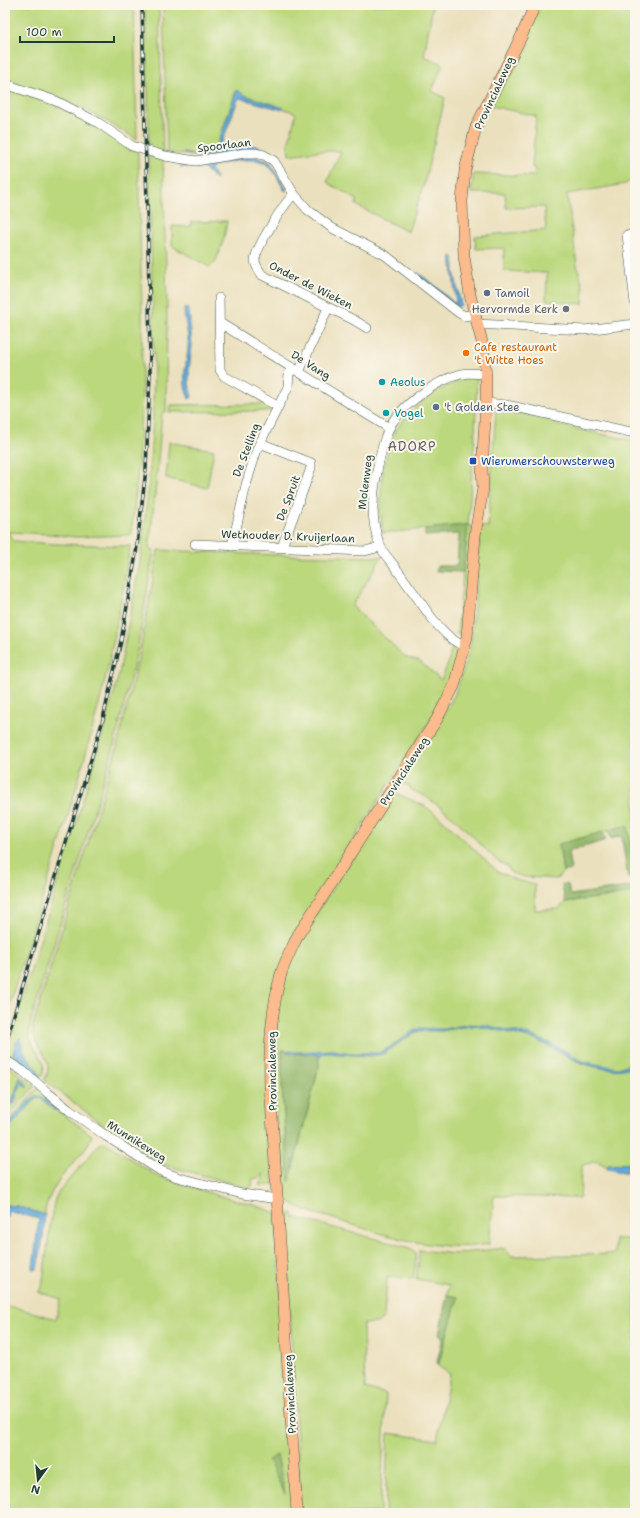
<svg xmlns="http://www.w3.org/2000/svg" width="640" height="1518" font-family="'Shantell Sans',sans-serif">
	<rect width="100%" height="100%" fill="#fbf7ec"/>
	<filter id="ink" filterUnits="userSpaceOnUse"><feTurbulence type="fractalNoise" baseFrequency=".025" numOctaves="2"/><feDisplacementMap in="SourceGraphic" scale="8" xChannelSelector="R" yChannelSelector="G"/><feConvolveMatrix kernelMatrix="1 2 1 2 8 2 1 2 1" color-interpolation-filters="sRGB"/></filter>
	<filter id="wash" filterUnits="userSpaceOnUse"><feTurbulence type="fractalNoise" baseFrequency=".012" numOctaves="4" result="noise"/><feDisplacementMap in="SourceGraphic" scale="16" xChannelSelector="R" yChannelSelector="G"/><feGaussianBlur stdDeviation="0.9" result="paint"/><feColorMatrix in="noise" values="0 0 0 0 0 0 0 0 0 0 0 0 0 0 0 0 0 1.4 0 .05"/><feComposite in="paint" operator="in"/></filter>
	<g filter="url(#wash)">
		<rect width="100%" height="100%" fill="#ebe0bd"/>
		<g fill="#bbd87d" stroke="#6d8a58" fill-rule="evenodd">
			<polygon points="5,5 134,5 137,139 90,112 53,95 5,79"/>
			<polygon points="145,5 159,5 163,154 148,149 149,132"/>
			<polygon points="163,5 433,5 424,56 443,64 432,91 445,98 424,184 408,232 356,205 357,200 327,182 341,151 318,151 289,155 288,145 296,113 284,109 284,108 244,95 236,90 215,152 196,156 184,153 183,154 167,153"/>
			<polygon points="541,5 635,5 635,178 625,184 567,194 577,265 583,287 583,304 546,300 547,273 504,271 504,248 476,249 475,236 546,230 544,207 506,208 505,193 471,193 474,174 535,176 535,169 532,167 536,116 491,106 525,42"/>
			<path d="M 5,89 L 52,104 L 82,118 L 138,153 L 142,309 L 142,397 L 137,482 L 131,535 L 75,537 L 50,534 L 8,532 L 13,541 L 57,544 L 130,546 C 122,598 113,649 100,700 C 73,808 37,913 5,1019 Z"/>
			<path d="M 149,157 L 163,159 L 167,306 L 166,412 L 162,413 L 156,485 L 149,549 L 154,550 L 137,651 L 114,746 L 30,1024 C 29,1031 29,1037 32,1043 C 38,1056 49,1063 41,1078 L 38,1072 L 22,1050 L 20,1038 L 16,1043 L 13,1055 L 5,1056 L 102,737 L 119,674 L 140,562 L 148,493 L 153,421 L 154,359 Z"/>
			<polygon points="227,221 224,239 215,263 209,267 172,246 172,226 190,227 191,222"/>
			<polygon points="466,377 477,377 475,434 468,525 472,526 464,634 457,634 468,525 383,533 380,511 382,479 389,444 396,429 413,410 433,393"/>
			<polygon points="274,404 271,411 169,412 170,405"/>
			<path d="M 496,409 L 548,418 L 557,425 L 635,441 L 635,868 L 628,827 L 625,826 L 559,844 L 563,872 L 557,879 L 524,877 L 511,873 L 507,866 L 497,861 C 469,833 447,806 410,789 L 410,787 L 402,783 L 454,696 L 463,672 L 471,642 L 481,526 L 488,527 Z"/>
			<polygon points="169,442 214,450 207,488 166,478"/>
			<path d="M 158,550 L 277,555 L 382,557 L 352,606 L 403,655 L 409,659 L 419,661 L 441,680 L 448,664 L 452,646 L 458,655 L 453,675 L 439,706 L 316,898 L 274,983 L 273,1185 L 260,1185 L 263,1179 L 263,1173 L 261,1177 L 253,1179 L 252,1186 L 249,1188 L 161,1164 L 98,1121 L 44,1080 C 58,1058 30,1048 33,1025 L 117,747 L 140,652 Z"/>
			<path d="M 395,793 L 425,806 L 444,821 L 497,871 L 516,880 L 535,884 L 535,910 L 559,909 L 565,902 L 635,893 L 635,1163 L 608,1165 L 607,1167 L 597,1161 L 583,1165 C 579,1174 582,1186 580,1197 L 578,1198 L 494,1196 L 489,1244 C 436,1253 385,1235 334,1219 C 323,1215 306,1212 297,1206 C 292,1204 289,1201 284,1198 L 278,1146 L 273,1053 L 280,992 L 291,960 L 308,926 ZM 282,1050 L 300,1054 L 319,1066 L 292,1173 L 285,1139 L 282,1087 Z"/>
			<polygon points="5,1063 35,1086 5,1120 5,1103 13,1105 21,1083 26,1087 28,1086 20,1077 13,1099 11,1100 5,1099"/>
			<path d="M 38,1088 L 61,1107 L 58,1111 L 92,1135 C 89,1145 83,1151 77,1158 C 62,1176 48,1191 44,1215 L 42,1215 L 17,1206 L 5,1205 L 5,1133 L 6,1131 L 36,1098 L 40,1098 L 56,1111 L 40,1096 L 36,1096 L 27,1104 L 5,1130 L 5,1125 Z"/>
			<path d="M 105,1142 L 157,1176 L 216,1195 L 255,1205 L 276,1213 L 293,1513 L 5,1513 L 5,1306 L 18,1308 L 56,1319 L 61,1299 L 38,1292 L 42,1288 L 51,1219 L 55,1199 L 61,1189 L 92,1153 L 99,1144 ZM 277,1455 L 284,1491 L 273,1468 Z"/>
			<polygon points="293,1213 293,1217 403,1246 412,1249 415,1252 416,1261 413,1279 387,1277 384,1317 377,1323 363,1324 365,1388 386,1394 380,1513 301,1513 285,1217 286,1214"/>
			<polygon points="615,1239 635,1239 635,1513 385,1513 388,1433 437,1440 450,1374 438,1366 458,1298 447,1295 449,1285 416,1279 419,1260 419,1250 455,1254 503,1248 512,1256 615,1254"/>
		</g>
		<g fill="#94b86c" stroke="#5a7a50">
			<polygon points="463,525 468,525 463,572 436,571 437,566 457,566 459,534 425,536 425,529"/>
			<polygon points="625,826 628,827 635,868 635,878 630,879 628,878 622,838 620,836 611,839 608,830"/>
			<polygon points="603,832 606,840 568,852 571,870 563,872 559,844"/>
			<polygon points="562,884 568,885 570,895 635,886 635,893 565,902"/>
			<polygon points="282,1050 300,1054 319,1053 319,1066 289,1182 282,1087"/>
			<polygon points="447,1295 458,1297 438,1366 437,1361 443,1337 439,1334"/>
			<polygon points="277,1455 285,1494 268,1460"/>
		</g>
		<g fill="#64a9da" stroke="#427387">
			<polygon points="237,90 244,95 284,108 282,110 239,98 238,100 220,148 225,149 250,145 259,146 261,149 199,157 183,154 184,153 196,156 215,152"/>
			<path d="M 253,156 L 270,162 L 287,190 L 285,191 C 280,183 275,171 268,165 C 258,155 226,162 214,166 L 211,170 L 216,178 L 216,180 L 203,167 L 180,167 L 181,164 L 199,165 Z"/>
			<polygon points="451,256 453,257 454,259 454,271 461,305 457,307 417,275 418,273 432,283 454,303 456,303"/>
			<path d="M 184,308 L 188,309 L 189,311 L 192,346 L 189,370 L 189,383 L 192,397 L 189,399 C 180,377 187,367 188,346 C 189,333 184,321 184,308 Z"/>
			<path d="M 469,1024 L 485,1025 L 530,1035 L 558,1047 L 582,1061 L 595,1064 L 618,1068 L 635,1062 L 635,1065 C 617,1074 599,1068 581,1063 L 536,1040 L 498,1030 L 475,1026 L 463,1027 L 442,1031 L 420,1031 L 414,1033 L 383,1054 L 370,1056 L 324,1053 L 320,1056 C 309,1050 295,1058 284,1050 L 296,1052 L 333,1050 L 351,1053 L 378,1053 L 387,1049 L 413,1031 L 420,1028 L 444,1029 Z"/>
			<path d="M 20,1037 C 21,1057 36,1061 40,1077 L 37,1077 L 13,1055 L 16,1043 Z"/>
			<polygon points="20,1078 28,1087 26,1087 22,1083 21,1084 14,1104 5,1103 5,1099 11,1100 13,1099"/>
			<path d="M 36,1096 L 41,1097 L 57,1109 L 56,1111 L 40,1098 L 36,1098 L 5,1133 C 5,1126 29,1100 36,1096 Z"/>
			<polygon points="635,1163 635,1172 622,1172 607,1169 608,1165"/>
			<polygon points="5,1205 17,1206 45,1215 43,1238 37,1269 33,1269 33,1266 39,1219 8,1211 5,1227"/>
		</g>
	</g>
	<g filter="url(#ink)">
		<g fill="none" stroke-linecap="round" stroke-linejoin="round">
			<defs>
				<g id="minor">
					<polyline points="5,84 56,101 97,122 132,146 165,156 196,161 245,153 255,153 264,155 274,161 294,194 308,210 332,228 385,255 459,313 465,316 474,314"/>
					<path d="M 294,194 C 284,204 255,248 255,261 C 256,267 259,270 262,275 L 354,320 L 367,328"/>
					<polyline points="627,235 635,303"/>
					<polyline points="219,298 220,370 224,376 277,406"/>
					<polyline points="220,323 389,428"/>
					<polyline points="477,324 584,330 635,324"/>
					<polyline points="299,372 328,308"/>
					<polyline points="486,403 506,405 635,433"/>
					<polyline points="260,443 311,463 311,468 282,547"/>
					<polyline points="195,544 365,551 380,547"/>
					<polyline points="232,546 246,485 257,449 288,387 289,374 293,368"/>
					<path d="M 465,646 C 447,641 429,615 419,600 C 410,588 401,575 392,563 C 388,558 382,552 380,545 C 371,524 372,499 376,477 C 379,460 382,445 388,430 C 399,406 437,380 461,374 C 469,372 478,374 486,374"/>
					<polyline points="5,1060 23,1071 48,1093 69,1110 106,1136 161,1171 177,1177 242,1194 278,1199"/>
				</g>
				<path id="major" d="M 297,1513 L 270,1084 C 269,1047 271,1010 281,974 C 285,961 292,948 298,935 L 437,719 L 454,686 L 467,637 L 475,535 L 483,488 L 482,470 L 486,403 L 486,377 L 483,346 L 470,295 L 464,256 L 462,201 L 465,170 L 476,127 L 521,37 L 535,5"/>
			</defs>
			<use href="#minor" stroke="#3e5549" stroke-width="10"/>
			<use href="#major" stroke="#3e5549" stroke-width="12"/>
			<use href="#minor" stroke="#fff" stroke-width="9"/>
			<use href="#major" stroke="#fbbb8d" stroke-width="11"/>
			<defs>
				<polyline id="rail" points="5,1045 102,723 121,641 136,554 146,469 150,374 149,286 142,5"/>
			</defs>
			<use href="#rail" stroke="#1f3d34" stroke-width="3.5"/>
			<use href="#rail" stroke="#fbf7ec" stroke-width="2" stroke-dasharray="6" stroke-linecap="butt"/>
		</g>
	</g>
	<g fill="#5c6f8a" stroke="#fbf7ec" stroke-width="1.5">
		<circle cx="487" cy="293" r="4"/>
		<circle cx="436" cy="407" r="4"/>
	</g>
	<circle fill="#6b7280" stroke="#fbf7ec" stroke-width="1.5" cx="566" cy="309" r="4"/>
	<circle fill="#e8710a" stroke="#fbf7ec" stroke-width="1.5" cx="466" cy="353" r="4"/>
	<g fill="#0f9aa8" stroke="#fbf7ec" stroke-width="1.5">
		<circle cx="382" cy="382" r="4"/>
		<circle cx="386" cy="413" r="4"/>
	</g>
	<rect fill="#1a4fb4" stroke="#fbf7ec" stroke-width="1.5" x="469" y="457" width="8" height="8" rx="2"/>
	<g text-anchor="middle" stroke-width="4" stroke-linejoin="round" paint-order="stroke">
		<g font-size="11" fill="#1f3d34" stroke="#fbf7ec">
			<text transform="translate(494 93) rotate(-65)" y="4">Provincialeweg</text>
			<text transform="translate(224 145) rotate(-7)" y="4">Spoorlaan</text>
			<text transform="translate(311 285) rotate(27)" y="4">Onder de Wieken</text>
			<text transform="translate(311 365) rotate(32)" y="4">De Vang</text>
			<text transform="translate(246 450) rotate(-69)" y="4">De Stelling</text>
			<text transform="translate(365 482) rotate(-83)" y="4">Molenweg</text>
			<text transform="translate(288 498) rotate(-69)" y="4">De Spruit</text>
			<text transform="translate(288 536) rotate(2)" y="4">Wethouder D. Kruijerlaan</text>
			<text transform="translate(404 771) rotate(-57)" y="4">Provincialeweg</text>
			<text transform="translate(272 1071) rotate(-91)" y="4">Provincialeweg</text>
			<text transform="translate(137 1141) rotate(32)" y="4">Munnikeweg</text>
			<text transform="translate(290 1394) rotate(-93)" y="4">Provincialeweg</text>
		</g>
		<g font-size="11" fill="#4e5e75" stroke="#fbf7ec" text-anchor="start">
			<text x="495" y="297">Tamoil</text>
			<text x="444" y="411">'t Golden Stee</text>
		</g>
		<g font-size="11" fill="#5b616d" stroke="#fbf7ec" text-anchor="end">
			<text x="558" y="313">Hervormde Kerk</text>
		</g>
		<g font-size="11" fill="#c56008" stroke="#fbf7ec" text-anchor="start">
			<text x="474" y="351">Cafe restaurant<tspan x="474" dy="13">'t Witte Hoes</tspan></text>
		</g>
		<g font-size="11" fill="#0d838f" stroke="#fbf7ec" text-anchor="start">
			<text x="390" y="386">Aeolus</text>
			<text x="394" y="417">Vogel</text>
		</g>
		<g font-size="11" fill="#164399" stroke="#fbf7ec" text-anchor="start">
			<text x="481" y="465">Wierumerschouwsterweg</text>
		</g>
		<g font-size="13" letter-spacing="1" fill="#625b63" stroke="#fbf7ec">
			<text x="412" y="451">ADORP</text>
		</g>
	</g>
	<rect width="640" height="1518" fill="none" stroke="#fbf7ec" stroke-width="20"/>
	<g transform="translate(38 1480) rotate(195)" stroke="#fbf7ec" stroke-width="3" paint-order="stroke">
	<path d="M0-3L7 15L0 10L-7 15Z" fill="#1f3d34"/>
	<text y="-6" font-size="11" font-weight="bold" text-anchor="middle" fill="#1f3d34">N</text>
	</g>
	<path d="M20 36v6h94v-6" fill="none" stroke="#1f3d34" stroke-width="2"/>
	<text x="26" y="36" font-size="12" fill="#1f3d34" stroke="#fbf7ec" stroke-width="3" paint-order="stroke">100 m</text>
</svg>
